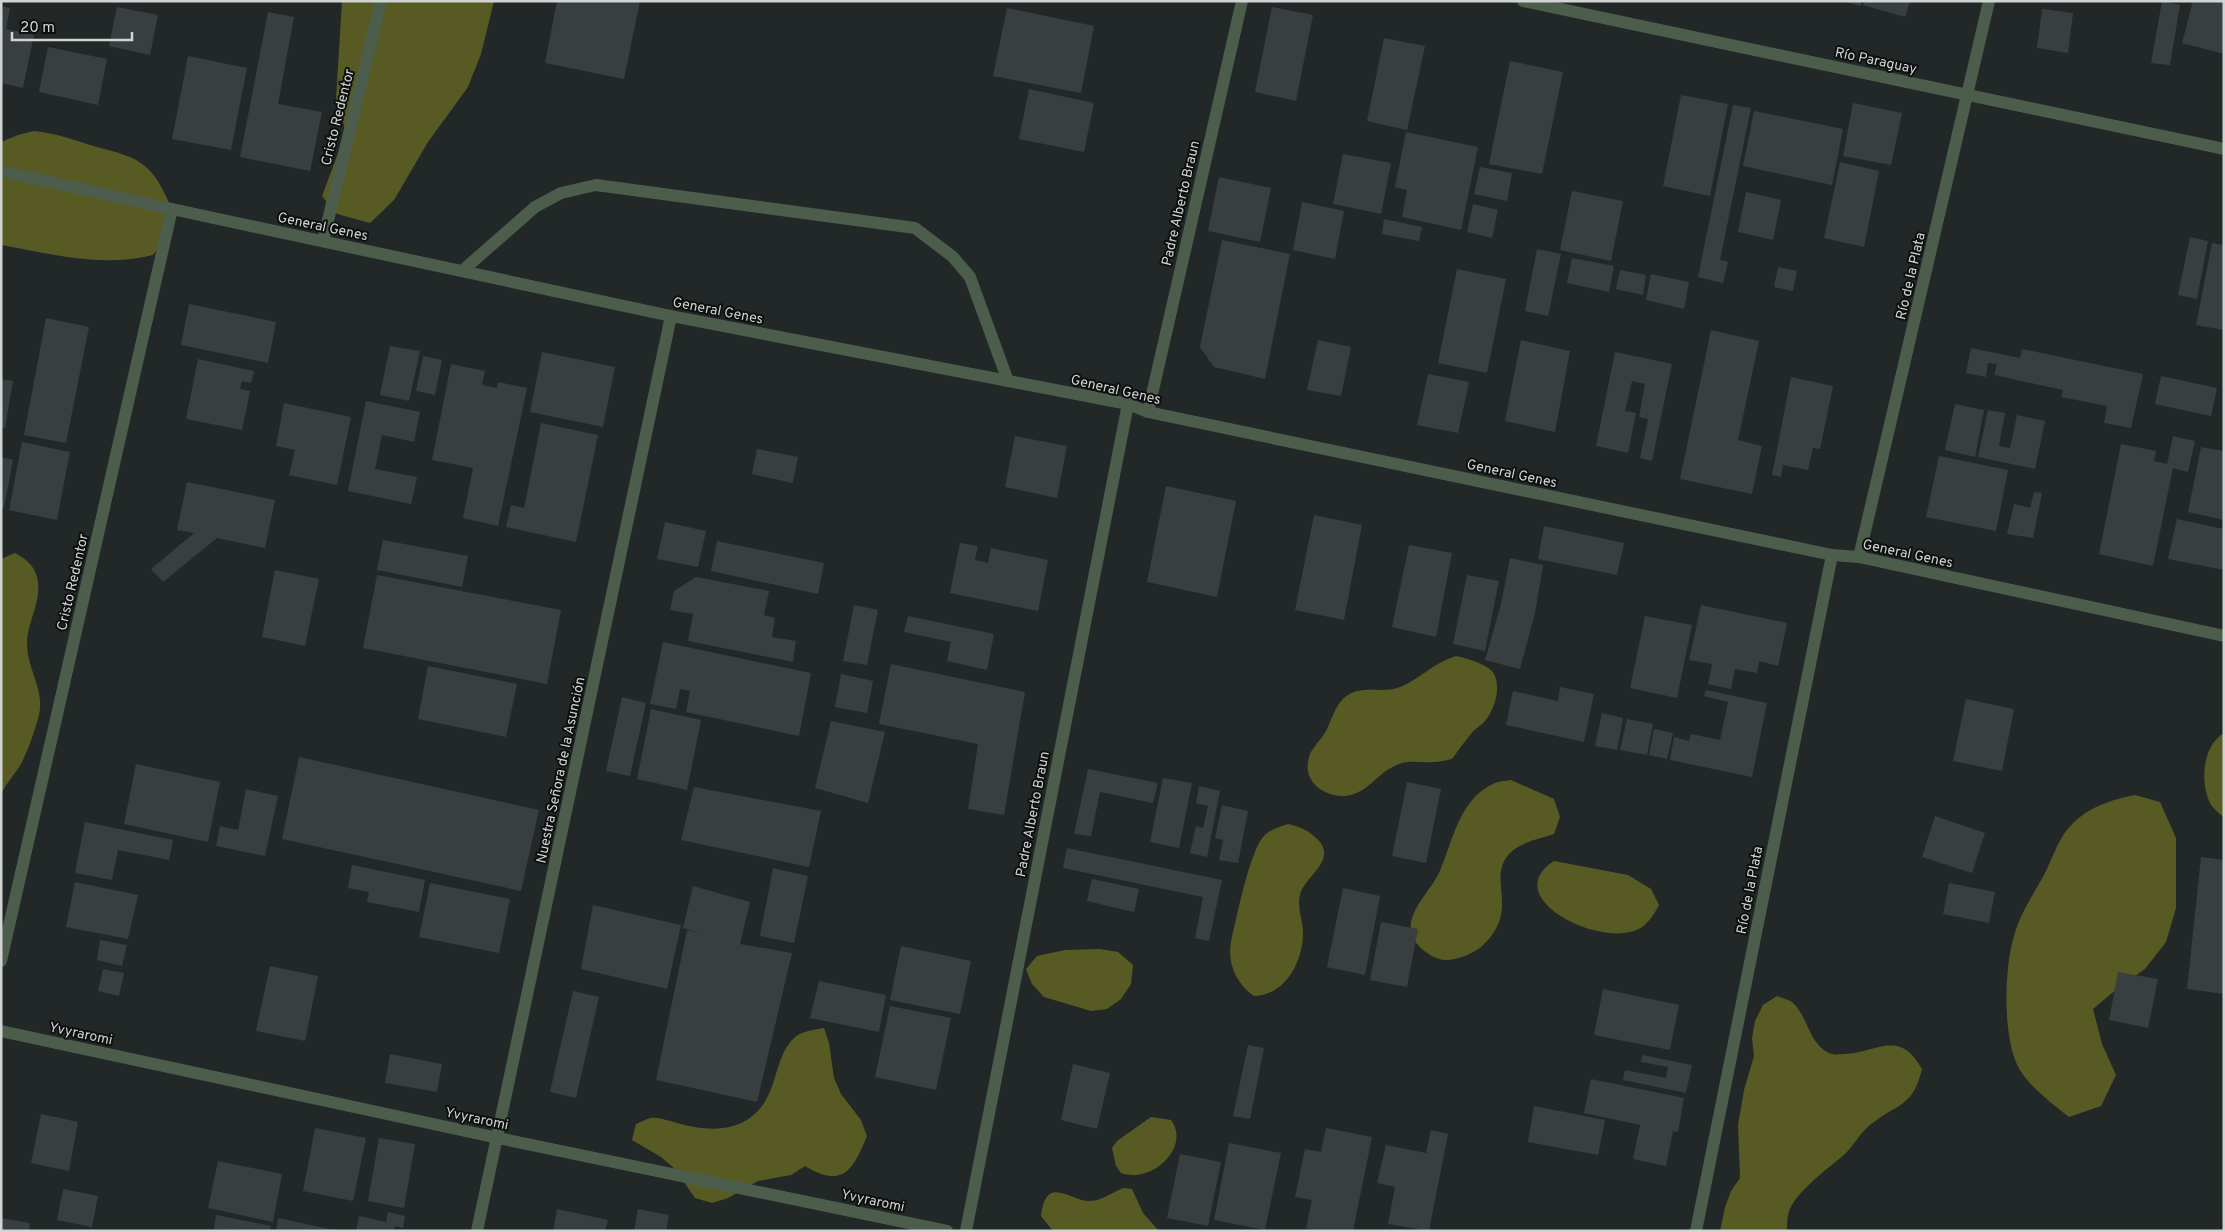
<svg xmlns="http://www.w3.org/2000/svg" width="2225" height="1232" font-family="Overpass,sans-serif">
	<rect width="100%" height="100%" fill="#222827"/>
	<g fill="#585a24">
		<polygon points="342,1 494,1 481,54 468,87 428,142 394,200 370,223 337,214 322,196 346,132 336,99"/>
		<path d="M 34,131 C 60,134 73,140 97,147 C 114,152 133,155 146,167 C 159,178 165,195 172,209 L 163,242 L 153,255 C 101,268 53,254 1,245 L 1,142 L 18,135 Z"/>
		<path d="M 15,553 C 26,559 33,564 37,577 C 43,601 27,621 27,644 C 27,669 45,690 39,715 C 35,730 29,748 22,762 C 16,773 7,782 1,794 L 1,559 Z"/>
		<path d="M 1456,656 C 1465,658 1489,664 1494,674 C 1501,688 1495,709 1485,721 C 1481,726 1474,729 1471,734 C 1464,742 1458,751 1452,759 C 1446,760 1439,762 1433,762 C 1422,763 1410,760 1399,764 C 1376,772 1367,797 1341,796 C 1317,794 1300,776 1311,752 C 1315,745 1322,738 1326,731 C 1332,719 1336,702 1348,695 C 1364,685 1384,694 1400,687 C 1420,679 1433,663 1456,656 Z"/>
		<path d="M 2224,733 L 2224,817 C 2219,814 2213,808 2210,803 C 2200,782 2202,746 2224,733 Z"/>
		<path d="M 1511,780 L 1554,799 L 1560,817 L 1554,834 C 1539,839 1520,842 1509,854 C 1486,880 1522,911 1481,947 C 1472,954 1457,960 1446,960 C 1437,960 1428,954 1422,949 C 1393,923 1428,896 1439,873 C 1452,844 1459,799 1493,784 C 1498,781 1506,781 1511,780 Z"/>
		<path d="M 2135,795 L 2160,802 L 2176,838 L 2176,908 L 2166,942 L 2145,969 L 2118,988 L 2093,1009 L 2102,1044 L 2116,1075 L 2101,1106 L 2069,1117 C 2054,1105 2030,1087 2020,1070 C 2002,1041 2004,968 2014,936 C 2020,914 2033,895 2044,875 C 2055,854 2059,833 2080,817 C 2096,804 2116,799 2135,795 Z"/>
		<path d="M 1288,824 C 1300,827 1306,829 1315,837 C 1341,859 1304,876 1300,895 C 1297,907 1302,918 1303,930 C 1304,959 1287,995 1254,996 C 1237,984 1227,964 1231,942 C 1236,920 1250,850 1264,836 C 1271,829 1279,827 1288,824 Z"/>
		<path d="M 1554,861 L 1628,875 L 1651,889 L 1659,905 C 1655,913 1649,922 1642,927 C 1605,952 1496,898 1554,861 Z"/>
		<polygon points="1100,949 1118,952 1133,965 1131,984 1121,999 1107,1009 1091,1011 1044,997 1032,984 1026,969 1037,956 1065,950"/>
		<path d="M 1777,996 C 1782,998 1788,999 1792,1002 C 1808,1015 1809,1047 1832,1054 C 1835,1055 1840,1054 1844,1054 C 1877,1053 1899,1028 1922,1069 C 1913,1108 1897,1103 1870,1125 C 1860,1133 1854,1145 1845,1154 C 1829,1168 1792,1194 1788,1215 C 1787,1220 1787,1226 1787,1231 L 1720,1231 L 1725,1207 L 1731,1191 L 1740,1178 L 1738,1125 L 1744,1090 L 1754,1056 L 1752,1038 L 1755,1021 L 1763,1005 Z"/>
		<path d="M 824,1028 L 829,1043 L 834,1078 L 841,1094 L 861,1120 L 867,1136 C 853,1170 843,1189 805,1166 L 791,1175 L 758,1181 L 728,1198 L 712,1203 L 695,1198 L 675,1169 L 661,1157 L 632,1140 L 636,1124 C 641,1122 646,1119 651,1118 C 658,1117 669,1121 677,1123 C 701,1130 730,1133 751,1117 C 778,1097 773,1061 792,1040 C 800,1031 813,1030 824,1028 Z"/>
		<path d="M 1151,1117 L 1171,1120 C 1191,1147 1152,1184 1121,1173 L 1116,1166 L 1112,1148 L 1117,1141 Z"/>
		<path d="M 1124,1188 L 1132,1189 L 1143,1213 L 1159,1231 L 1053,1231 L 1041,1216 C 1046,1172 1072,1203 1091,1201 C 1101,1201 1114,1191 1124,1188 Z"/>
	</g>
	<g fill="#393f40">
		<polygon points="557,1 640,1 624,79 545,63"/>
		<polygon points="1842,1 1861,1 1861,6"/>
		<polygon points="1865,1 1910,1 1905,17 1863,5"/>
		<polygon points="2162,1 2180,5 2170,65 2151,63"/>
		<polygon points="2193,1 2224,1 2224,54 2182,43"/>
		<polygon points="1,6 10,8 6,29 34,35 23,88 1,83"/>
		<polygon points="117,7 158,15 150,55 109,46"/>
		<polygon points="1272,7 1313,15 1296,101 1255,92"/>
		<polygon points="1007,8 1094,26 1081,93 993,76"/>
		<polygon points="2042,9 2073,13 2068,53 2037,48"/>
		<polygon points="268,12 294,17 278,104 322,112 310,171 240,157"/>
		<polygon points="1384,38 1425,46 1407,130 1367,121"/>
		<polygon points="48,47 107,59 98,105 39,92"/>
		<polygon points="188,56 247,68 231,150 172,139"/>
		<polygon points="1510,61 1563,72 1542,174 1489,164"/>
		<polygon points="1029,89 1094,103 1084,152 1019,139"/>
		<polygon points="1681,95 1728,104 1710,196 1663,186"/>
		<polygon points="1853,103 1902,113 1891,165 1843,156"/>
		<polygon points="1733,105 1751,108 1720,260 1728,262 1723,283 1698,277"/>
		<polygon points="1754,111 1843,129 1832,185 1743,166"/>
		<polygon points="1406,132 1478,147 1461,230 1402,217 1407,190 1395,187"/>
		<polygon points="1343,154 1391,163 1381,214 1333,204"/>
		<polygon points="1840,162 1879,171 1864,247 1824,238"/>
		<polygon points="1480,167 1512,173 1507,201 1474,194"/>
		<polygon points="1219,177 1271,188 1260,242 1208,231"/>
		<polygon points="1572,191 1623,201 1611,261 1560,250"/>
		<polygon points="1746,192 1781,200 1773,240 1738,232"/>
		<polygon points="1302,202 1344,211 1335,259 1293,250"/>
		<polygon points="1473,204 1498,210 1492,238 1467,232"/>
		<polygon points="1384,219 1422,227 1419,241 1382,234"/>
		<polygon points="2190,237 2208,241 2197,299 2178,295"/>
		<polygon points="1222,240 1290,254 1265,379 1214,367 1200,347"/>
		<polygon points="2212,243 2224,245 2224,330 2196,325"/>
		<polygon points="1537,249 1561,254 1548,316 1525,311"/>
		<polygon points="1572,258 1614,266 1609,292 1567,283"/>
		<polygon points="1778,267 1797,271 1793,291 1774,287"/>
		<polygon points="1457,269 1506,279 1487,373 1438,363"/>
		<polygon points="1620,270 1646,275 1643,295 1616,289"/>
		<polygon points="1651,274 1689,282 1684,309 1646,300"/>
		<polygon points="189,304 276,322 268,363 181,345"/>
		<polygon points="46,318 89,327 66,443 24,435"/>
		<polygon points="1711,330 1759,341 1738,440 1762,446 1752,494 1680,479"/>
		<polygon points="1318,340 1351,347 1341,396 1307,390"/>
		<polygon points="1521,340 1570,351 1555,432 1505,421"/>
		<polygon points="390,346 420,351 409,401 380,395"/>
		<polygon points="1971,348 2020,358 2022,349 2143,374 2131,428 2104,423 2107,406 2061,397 2063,390 1994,375 1997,364 1988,363 1986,377 1966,373"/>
		<polygon points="542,352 615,367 603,427 530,412"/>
		<polygon points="1615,352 1672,364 1652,461 1640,458 1648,419 1639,417 1645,384 1632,381 1625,411 1636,413 1628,453 1596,446"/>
		<polygon points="423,356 442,360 435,395 416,391"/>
		<polygon points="198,359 254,371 251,383 242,381 240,389 250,391 242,430 186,419"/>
		<polygon points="451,364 485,371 482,385 497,388 498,382 527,388 498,526 463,518 473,468 432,460"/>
		<polygon points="1428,374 1469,382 1458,433 1417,425"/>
		<polygon points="2161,376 2217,388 2211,416 2155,404"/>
		<polygon points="1791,377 1833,386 1820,449 1813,448 1808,470 1783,465 1781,477 1772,475"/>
		<polygon points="1,379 13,381 5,428 1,427"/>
		<polygon points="366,401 420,412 414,442 382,435 375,469 417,477 411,504 348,491"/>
		<polygon points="284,403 351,417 337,485 289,475 295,450 276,446"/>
		<polygon points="1955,404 1984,410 1975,457 1945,450"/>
		<polygon points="1988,410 2005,413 1999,446 2010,448 2017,415 2045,421 2035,469 1978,457"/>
		<polygon points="541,423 598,435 576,542 506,527 511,505 524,508"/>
		<polygon points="1015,436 1067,446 1057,498 1005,487"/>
		<polygon points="2173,436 2195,441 2188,472 2173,468 2153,566 2099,554 2121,444 2156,451 2154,461 2167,464"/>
		<polygon points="22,442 70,452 57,520 9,510"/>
		<polygon points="2201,447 2224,451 2224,520 2188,512"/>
		<polygon points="757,449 798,457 793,483 752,474"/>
		<polygon points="1939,456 2008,470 1996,531 1926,517"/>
		<polygon points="1,457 13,460 4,508 1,507"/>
		<polygon points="187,482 275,500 265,548 217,538 163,582 151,569 194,533 177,530"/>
		<polygon points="1166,486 1236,501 1217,597 1147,582"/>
		<polygon points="2034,492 2042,493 2033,538 2007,534 2014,504 2030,508"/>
		<polygon points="1314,515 1362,525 1344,620 1295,610"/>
		<polygon points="2177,519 2224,529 2224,570 2168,559"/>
		<polygon points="665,522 706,531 698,567 657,559"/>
		<polygon points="1544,526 1624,543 1617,575 1538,559"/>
		<polygon points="383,540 468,556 462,587 377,570"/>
		<polygon points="717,541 824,563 818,594 711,571"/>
		<polygon points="960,543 978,546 975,560 988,563 991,548 1048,560 1038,611 950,593"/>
		<polygon points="1409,545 1452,553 1436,637 1392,627"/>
		<polygon points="1510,558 1543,565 1535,613 1520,669 1485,660 1501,604"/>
		<polygon points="275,570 319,579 305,646 262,637"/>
		<polygon points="377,575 561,610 547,684 363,648"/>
		<polygon points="1467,575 1499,581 1485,651 1453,644"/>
		<polygon points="696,577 769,591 764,615 775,618 772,637 796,641 793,662 688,641 693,614 670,610 674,591"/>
		<polygon points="854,605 878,610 867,665 843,661"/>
		<polygon points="1701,605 1787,623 1778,666 1759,661 1757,673 1735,669 1731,689 1708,684 1712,664 1689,660"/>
		<polygon points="908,616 994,634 987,670 947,661 951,642 904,632"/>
		<polygon points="1645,616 1692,625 1677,698 1630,688"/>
		<polygon points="663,642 811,673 799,736 686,712 690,691 680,689 676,709 650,704"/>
		<polygon points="891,664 1025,692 1004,815 968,809 978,744 879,724"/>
		<polygon points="428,666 517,684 506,737 418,719"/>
		<polygon points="841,674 873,681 867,713 835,707"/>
		<polygon points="1560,687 1594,694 1584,742 1506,725 1513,691 1558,701"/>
		<polygon points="1706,690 1767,703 1752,777 1670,760 1674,737 1689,741 1691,734 1720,740 1728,702 1704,696"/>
		<polygon points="622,697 646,703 630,776 606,771"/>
		<polygon points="1966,699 2014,709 2002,771 1953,761"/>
		<polygon points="651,709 701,720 687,790 637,779"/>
		<polygon points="1602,713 1623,718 1617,750 1595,746"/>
		<polygon points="1627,719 1653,724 1647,755 1620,750"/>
		<polygon points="831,721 885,732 868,803 815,788"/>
		<polygon points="1654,729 1673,733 1667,759 1649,755"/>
		<polygon points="299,757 539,810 521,891 282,839"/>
		<polygon points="136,764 220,782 208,842 124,824"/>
		<polygon points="1088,769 1158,783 1153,803 1100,792 1091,836 1074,834"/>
		<polygon points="1163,778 1192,783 1179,848 1150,842"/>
		<polygon points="1407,782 1441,789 1426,863 1392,856"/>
		<polygon points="1199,786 1220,791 1207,857 1190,853 1196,826 1203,828 1208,806 1196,803"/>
		<polygon points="694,787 821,811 809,867 681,840"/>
		<polygon points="246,789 278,796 265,856 216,846 220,826 238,830"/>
		<polygon points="1222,805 1248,811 1238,863 1219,860 1223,840 1215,838"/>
		<polygon points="1935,816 1985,833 1972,873 1922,857"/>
		<polygon points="85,822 173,840 169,860 118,850 112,880 75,873"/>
		<polygon points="1067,848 1222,880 1209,941 1195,938 1203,897 1063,868"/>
		<polygon points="2201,857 2224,860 2224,994 2187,989"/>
		<polygon points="352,865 425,880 419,912 367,902 369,892 348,888"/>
		<polygon points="773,868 808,876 794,943 760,936"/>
		<polygon points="1092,879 1139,889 1134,912 1087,901"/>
		<polygon points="75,882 138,895 128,939 66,927"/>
		<polygon points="430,883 510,899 499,953 419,937"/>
		<polygon points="1949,883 1995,892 1989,923 1943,914"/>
		<polygon points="693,886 750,902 740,944 792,953 757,1102 656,1080 687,930 701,933 683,928"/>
		<polygon points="1343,888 1380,896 1365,975 1327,967"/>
		<polygon points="593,905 681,925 667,989 581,969"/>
		<polygon points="1381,922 1418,929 1407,987 1370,980"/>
		<polygon points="100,940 127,945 122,966 97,960"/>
		<polygon points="901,946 971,961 960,1014 890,1000"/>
		<polygon points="270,966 318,976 305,1041 256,1031"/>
		<polygon points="103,969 124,973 119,996 98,991"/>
		<polygon points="2118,972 2158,979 2148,1028 2109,1020"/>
		<polygon points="819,981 886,995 879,1032 810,1018"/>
		<polygon points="1603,989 1679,1005 1670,1050 1594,1035"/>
		<polygon points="573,991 599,997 576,1098 550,1092"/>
		<polygon points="890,1006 951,1018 936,1090 875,1077"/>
		<polygon points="1248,1045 1264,1048 1250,1119 1233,1116"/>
		<polygon points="390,1054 442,1064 437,1092 385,1083"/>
		<polygon points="1642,1055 1692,1065 1686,1093 1623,1080 1625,1070 1666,1078 1668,1067 1641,1062"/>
		<polygon points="1073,1064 1110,1073 1097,1129 1061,1120"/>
		<polygon points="1591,1079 1684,1098 1678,1132 1673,1131 1666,1166 1633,1159 1640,1125 1584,1113"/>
		<polygon points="1534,1106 1605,1120 1598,1155 1528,1142"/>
		<polygon points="41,1114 78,1122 69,1171 31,1163"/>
		<polygon points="315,1128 366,1138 353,1201 303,1191"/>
		<polygon points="1326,1128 1372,1137 1353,1231 1319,1231 1306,1228 1312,1200 1295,1197 1305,1149 1321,1152"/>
		<polygon points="1431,1130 1448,1134 1429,1231 1388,1224 1395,1187 1377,1183 1386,1145 1426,1153"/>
		<polygon points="379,1138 415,1144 404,1208 368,1201"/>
		<polygon points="1229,1143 1281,1153 1265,1230 1214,1220"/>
		<polygon points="1180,1154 1221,1162 1208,1226 1167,1218"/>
		<polygon points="218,1161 282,1174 273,1222 208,1208"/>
		<polygon points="63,1189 98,1196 92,1227 57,1220"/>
		<polygon points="557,1209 608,1220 605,1231 553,1231"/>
		<polygon points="638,1209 669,1215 666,1231 634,1231"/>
		<polygon points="388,1212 405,1216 403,1228 395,1226 394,1231 356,1231 359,1216 386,1222"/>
		<polygon points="216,1215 271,1226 270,1231 214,1229"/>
		<polygon points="1,1218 30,1223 29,1231 1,1231"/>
		<polygon points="278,1218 334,1230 334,1231 276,1231"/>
	</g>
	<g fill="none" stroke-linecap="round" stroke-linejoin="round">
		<g stroke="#4c5d4c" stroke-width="12">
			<polyline points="1523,1 2224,149"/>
			<polyline points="1,171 172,209 671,316 1128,404 1148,412 1832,555 1859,557 2224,636"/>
			<polyline points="323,241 381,1"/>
			<polyline points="462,271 535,207 561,193 596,185 915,228 953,257 970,277 1008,381"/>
			<polyline points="1148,412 1242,1"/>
			<polyline points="1859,557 1989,1"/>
			<polyline points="1,961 172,209"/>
			<polyline points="1,1031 498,1138 947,1231"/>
			<polyline points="477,1231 671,316"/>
			<polyline points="966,1231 1128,404"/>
			<polyline points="1696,1231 1832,555"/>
		</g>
	</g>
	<g text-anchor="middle" stroke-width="4" stroke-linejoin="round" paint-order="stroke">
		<g font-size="14" fill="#d0d4d3" stroke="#0e100f">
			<text transform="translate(1876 60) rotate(12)" y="5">Río Paraguay</text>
			<text transform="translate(337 117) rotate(-76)" y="5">Cristo Redentor</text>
			<text transform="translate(1180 203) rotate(-77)" y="5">Padre Alberto Braun</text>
			<text transform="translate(323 226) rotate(12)" y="5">General Genes</text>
			<text transform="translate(1910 276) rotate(-77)" y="5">Río de la Plata</text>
			<text transform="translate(718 310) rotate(11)" y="5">General Genes</text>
			<text transform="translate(1116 389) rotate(13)" y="5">General Genes</text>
			<text transform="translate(1512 473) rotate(12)" y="5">General Genes</text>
			<text transform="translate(1908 553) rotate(12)" y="5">General Genes</text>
			<text transform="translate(72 582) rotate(-77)" y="5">Cristo Redentor</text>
			<text transform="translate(560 770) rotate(-78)" y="5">Nuestra Señora de la Asunción</text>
			<text transform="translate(1032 814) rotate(-79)" y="5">Padre Alberto Braun</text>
			<text transform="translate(1749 890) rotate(-79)" y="5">Río de la Plata</text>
			<text transform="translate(81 1033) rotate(12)" y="5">Yvyraromi</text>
			<text transform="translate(477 1118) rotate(12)" y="5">Yvyraromi</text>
			<text transform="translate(873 1200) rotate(12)" y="5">Yvyraromi</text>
		</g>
	</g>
	<rect width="2225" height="1232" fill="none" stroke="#d0d4d3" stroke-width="5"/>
	<path d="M12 32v8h120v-8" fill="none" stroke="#d0d4d3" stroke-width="2.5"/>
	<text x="20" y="32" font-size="15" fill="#d0d4d3" stroke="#0e100f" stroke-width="4" paint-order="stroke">20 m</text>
</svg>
